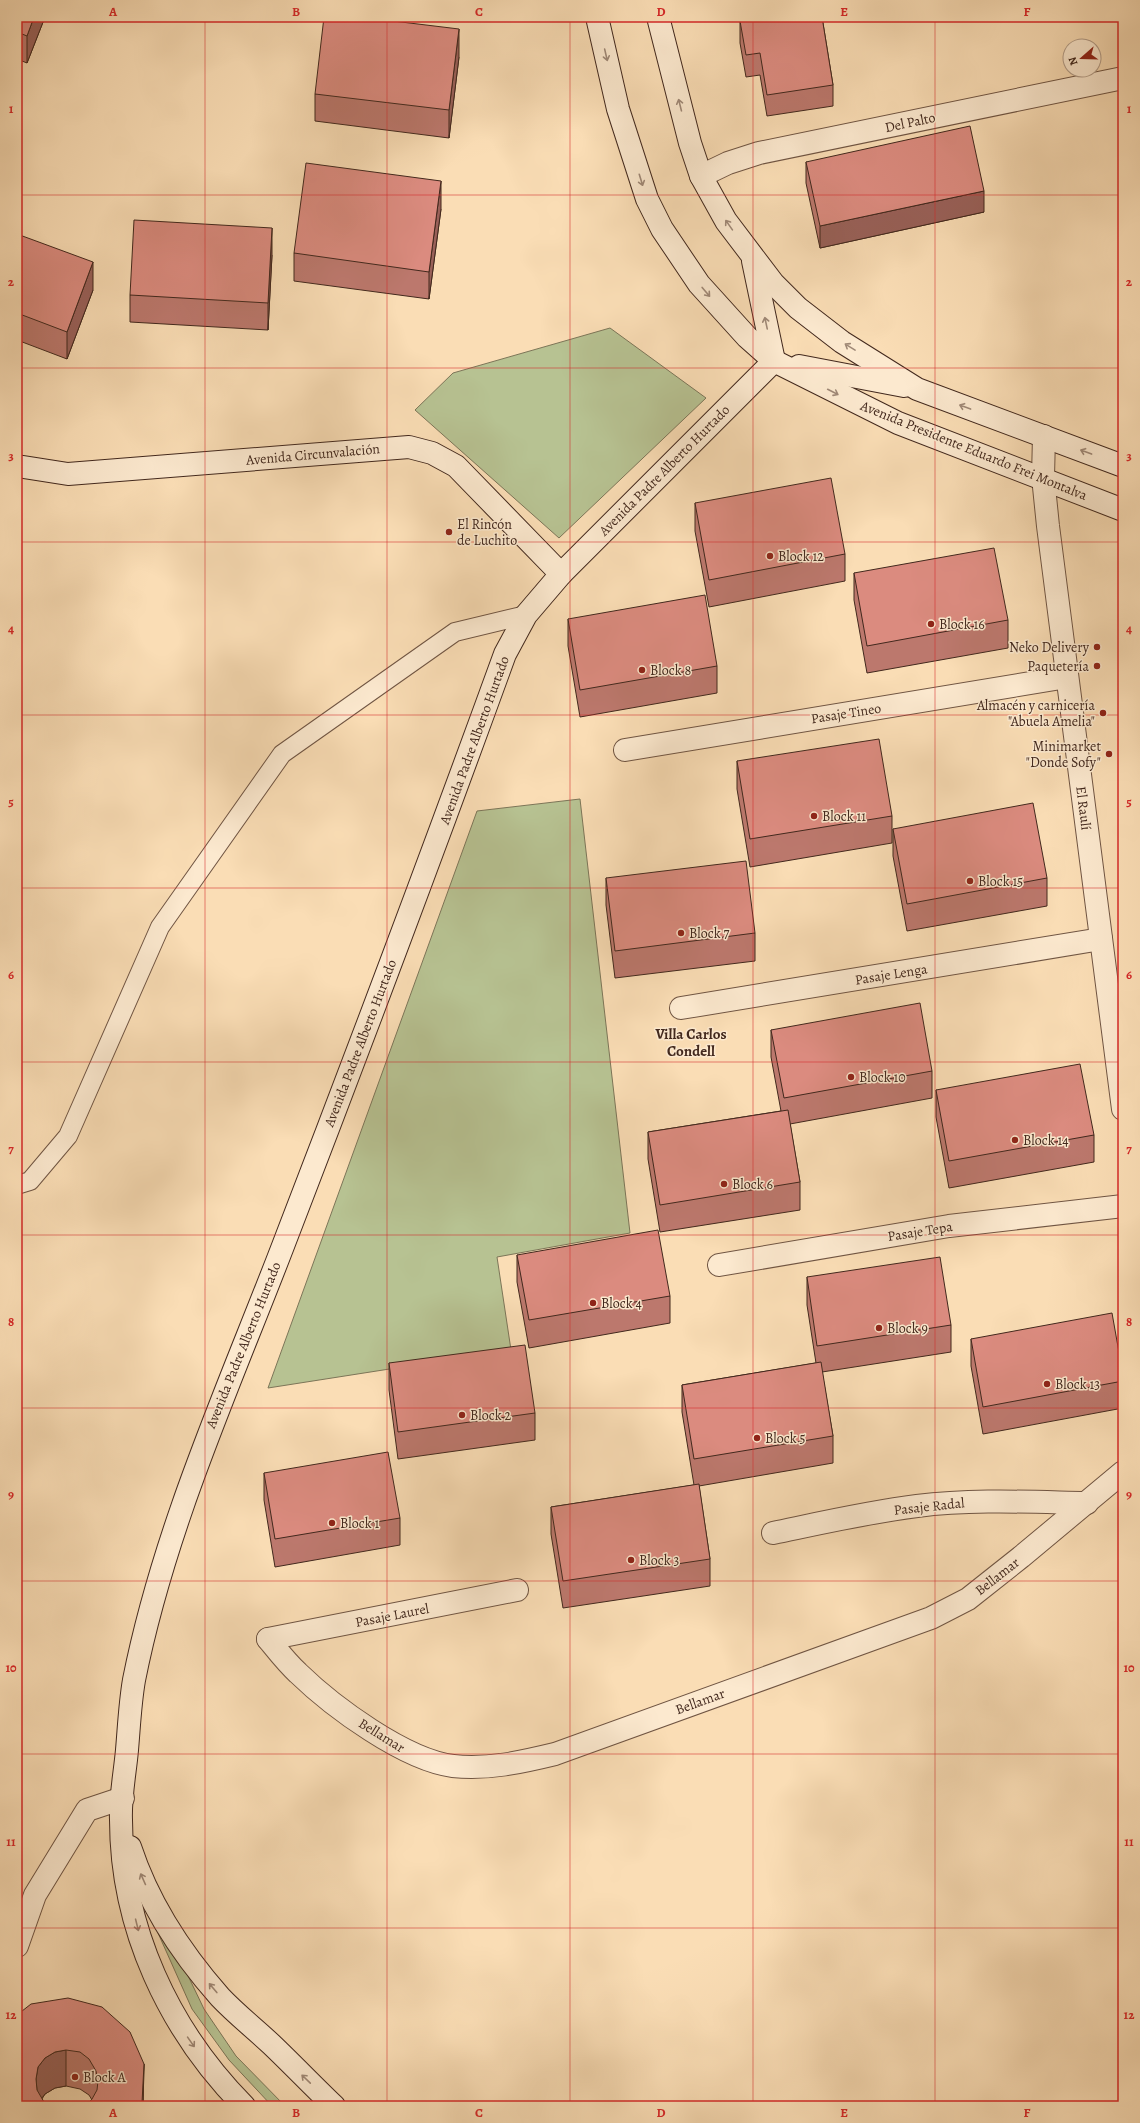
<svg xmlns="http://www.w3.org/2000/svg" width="1140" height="2123" font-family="Alegreya,serif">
	<rect width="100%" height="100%" fill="#faddb5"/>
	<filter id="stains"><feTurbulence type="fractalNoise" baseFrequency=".005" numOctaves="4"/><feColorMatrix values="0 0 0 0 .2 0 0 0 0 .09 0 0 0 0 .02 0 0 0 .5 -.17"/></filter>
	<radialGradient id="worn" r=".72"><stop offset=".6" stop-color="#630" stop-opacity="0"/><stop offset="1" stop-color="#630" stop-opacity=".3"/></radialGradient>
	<g fill="#b7c292" stroke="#7c7558">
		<polygon points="610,328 706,398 559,538 415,410 453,373"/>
		<polygon points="580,799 630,1233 497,1257 511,1350 268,1388 477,811"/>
		<polygon points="167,1932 204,2009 236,2056 285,2106 272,2106 229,2060 192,2009 158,1933"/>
	</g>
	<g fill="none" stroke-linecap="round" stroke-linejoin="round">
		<defs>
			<polyline id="lane" points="17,1185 30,1181 68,1136 160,927 282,754 455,632 526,615"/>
			<g id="street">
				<polyline points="701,176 728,163 759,153 1123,78"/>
				<polyline points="1044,436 1043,477 1048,526 1123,1109"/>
				<polyline points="625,750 1067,677"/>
				<polyline points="681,1008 1101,939"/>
				<polyline points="719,1265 949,1226 1123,1206"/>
				<path d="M 773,1533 C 821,1523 869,1512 917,1506 C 973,1499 1031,1502 1087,1503"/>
				<path d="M 268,1639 C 277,1650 287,1663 298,1673 C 333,1707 405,1760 453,1766 C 487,1770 522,1762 555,1754 L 931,1618 L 968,1599 L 1021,1557 L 1123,1472"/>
				<polyline points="268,1639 517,1590"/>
				<polyline points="17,1946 35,1895 87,1810 123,1798"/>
			</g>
			<g id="secondary">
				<polyline points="597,17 618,109 647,199 662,229 699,284 747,337 774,361 898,423 1123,510"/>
				<polyline points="658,17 690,143 701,176 726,221 773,283 798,308 842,342 917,389 1123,466"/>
				<polyline points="753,261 774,361"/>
				<polyline points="799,366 904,386"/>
				<polyline points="17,466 68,474 409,447 432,453 456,466 561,574"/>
				<path d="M 130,1847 C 148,1902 182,1954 220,1997 C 236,2014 254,2028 271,2044 C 292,2064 313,2086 334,2106"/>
				<path d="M 244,2106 C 169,2030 121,1928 121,1820 C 120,1797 125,1773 127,1750 C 129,1727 130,1703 134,1680 C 164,1529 228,1389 283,1246 C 359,1049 433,852 505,654 L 526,615 L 561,574 L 774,361"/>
			</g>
		</defs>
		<use href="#lane" stroke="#705543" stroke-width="20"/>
		<use href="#street" stroke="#705543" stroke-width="24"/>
		<use href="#secondary" stroke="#42281d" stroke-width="24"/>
		<use href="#lane" stroke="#fce9cf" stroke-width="18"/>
		<use href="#street" stroke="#fce9cf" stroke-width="22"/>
		<use href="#secondary" stroke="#fce9cf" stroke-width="22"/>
	</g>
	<g fill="#bc786d" stroke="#42281d">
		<polygon points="17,17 45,17 27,63 17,59"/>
		<polygon points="747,17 822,17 833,85 833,106 767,116 760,75 746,77 740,43 740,21 748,20"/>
		<polygon points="459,57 449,138 315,121 315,94"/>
		<polygon points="806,162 984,212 820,248 806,183"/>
		<polygon points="441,209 429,299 294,281 294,253"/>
		<polygon points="17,234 93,290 67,359 17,340"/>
		<polygon points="1123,249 1123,277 1122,277 1122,255"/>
		<polygon points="272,255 268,330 130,322 130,295"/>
		<polygon points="695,503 845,554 845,581 709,607 695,531"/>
		<polygon points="854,573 1008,620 1008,648 867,673 854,600"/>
		<polygon points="568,619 717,666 717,693 580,717 568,646"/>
		<polygon points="737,761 892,816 892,843 750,867 737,789"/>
		<polygon points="893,829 1047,878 1047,906 907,931 893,856"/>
		<polygon points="606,878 755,933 755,961 615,978 606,905"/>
		<polygon points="771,1030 932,1071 932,1098 790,1124 800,1182 800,1210 660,1232 648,1159 648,1132 781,1111 771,1057"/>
		<polygon points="936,1090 1094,1135 1094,1162 949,1188 936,1117"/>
		<polygon points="517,1255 670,1296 670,1323 529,1348 517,1282"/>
		<polygon points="807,1277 951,1325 951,1352 822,1372 833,1436 833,1463 699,1486 710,1559 710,1586 563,1608 551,1534 551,1507 694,1485 682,1412 682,1385 816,1363 807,1305"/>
		<polygon points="971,1339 1123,1375 1123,1408 983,1434 971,1366"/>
		<polygon points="389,1363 535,1413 535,1440 398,1459 389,1390"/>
		<polygon points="264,1473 400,1518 400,1545 275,1567 264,1500"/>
		<polygon points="17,2015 144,2064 143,2106 86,2106 92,2100 89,2095 80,2089 66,2086 55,2088 45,2094 42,2099 17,2106"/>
	</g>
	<g fill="#996159" stroke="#42281d">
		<polygon points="34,17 45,17 27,63 27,36"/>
		<polygon points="459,29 459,57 449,138 449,110"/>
		<polygon points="441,181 441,209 429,299 429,272"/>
		<polygon points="984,191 984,212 820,248 820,226"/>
		<polygon points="272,228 272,255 268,330 268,303"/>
		<polygon points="93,262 93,290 67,359 67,332"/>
		<polygon points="19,1743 19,1779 17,1785 17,1749"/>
		<polygon points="66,2050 66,2086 55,2088 45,2094 38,2103 36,2079 38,2067 45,2058 55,2052"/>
		<polygon points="144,2064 143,2106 141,2106"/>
	</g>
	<g fill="#db8b7f" stroke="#42281d">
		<polygon points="17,17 34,17 27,36 17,32"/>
		<polygon points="324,17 360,17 459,29 449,110 315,94"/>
		<polygon points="767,17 822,17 833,85 767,95 760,53 746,55 740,21"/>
		<polygon points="970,126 984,191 820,226 806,162"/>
		<polygon points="306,163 441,181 429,272 294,253"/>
		<polygon points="134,220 272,228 268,303 130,295"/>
		<polygon points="17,234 93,262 67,332 17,313"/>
		<polygon points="831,478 845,554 709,580 695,503"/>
		<polygon points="994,548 1008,620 867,646 854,573"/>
		<polygon points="705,595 717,666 580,690 568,619"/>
		<polygon points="879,739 892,816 750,839 737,761"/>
		<polygon points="1033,803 1047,878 907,904 893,829"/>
		<polygon points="746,861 755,933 615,951 606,878"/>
		<polygon points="920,1003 932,1071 784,1098 771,1030"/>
		<polygon points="1080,1064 1094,1135 949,1161 936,1090"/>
		<polygon points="788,1110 800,1182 660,1205 648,1132"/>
		<polygon points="658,1230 670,1296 529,1320 517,1255"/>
		<polygon points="940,1257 951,1325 817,1346 807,1277"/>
		<polygon points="1112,1313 1123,1375 1123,1381 983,1407 971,1339"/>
		<polygon points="525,1345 535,1413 398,1432 389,1363"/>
		<polygon points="821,1362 833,1436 694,1459 682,1385"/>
		<polygon points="388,1452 400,1518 275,1539 264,1473"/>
		<polygon points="699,1484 710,1559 563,1581 551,1507"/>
		<polygon points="17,1713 19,1743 17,1749"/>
		<polygon points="68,1998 102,2007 130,2032 144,2064 142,2103 141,2106 86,2106 92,2099 97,2090 98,2081 96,2071 89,2059 80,2052 66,2050 55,2052 45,2058 38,2067 36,2079 37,2090 44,2102 49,2106 17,2106 17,2015 31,2004"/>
	</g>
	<defs><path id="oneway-shaft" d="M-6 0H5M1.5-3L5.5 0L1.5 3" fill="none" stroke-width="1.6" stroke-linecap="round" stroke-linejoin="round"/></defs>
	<g stroke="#9f8876">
		<use href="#oneway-shaft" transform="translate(606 55) rotate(77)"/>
		<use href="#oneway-shaft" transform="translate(680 105) rotate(-104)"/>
		<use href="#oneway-shaft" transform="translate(641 180) rotate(73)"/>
		<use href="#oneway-shaft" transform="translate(729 225) rotate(-125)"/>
		<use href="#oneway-shaft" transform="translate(706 292) rotate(50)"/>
		<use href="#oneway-shaft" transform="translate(766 323) rotate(-102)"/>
		<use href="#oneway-shaft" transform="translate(850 347) rotate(-148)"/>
		<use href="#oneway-shaft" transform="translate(833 392) rotate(27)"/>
		<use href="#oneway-shaft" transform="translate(965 407) rotate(-160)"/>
		<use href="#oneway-shaft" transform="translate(1086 452) rotate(-160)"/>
		<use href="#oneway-shaft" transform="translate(143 1879) rotate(-114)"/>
		<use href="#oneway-shaft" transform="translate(137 1925) rotate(76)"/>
		<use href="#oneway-shaft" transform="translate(213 1988) rotate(-130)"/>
		<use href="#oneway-shaft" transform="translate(191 2042) rotate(55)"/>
		<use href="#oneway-shaft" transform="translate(306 2079) rotate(-136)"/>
	</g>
	<path fill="none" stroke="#d62828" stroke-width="1" stroke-opacity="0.55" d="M 205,17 L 205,2106M 387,17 L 387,2106M 570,17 L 570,2106M 753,17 L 753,2106M 935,17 L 935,2106M 17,195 L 1123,195M 17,368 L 1123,368M 17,542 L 1123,542M 17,715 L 1123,715M 17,888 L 1123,888M 17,1062 L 1123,1062M 17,1235 L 1123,1235M 17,1408 L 1123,1408M 17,1581 L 1123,1581M 17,1754 L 1123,1754M 17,1928 L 1123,1928"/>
	<g fill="#8f2418" stroke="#fce9cf" stroke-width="1.5">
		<circle cx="449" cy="532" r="4"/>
		<circle cx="770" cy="556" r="4"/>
		<circle cx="931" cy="624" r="4"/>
		<circle cx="1097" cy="647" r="4"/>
		<circle cx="1097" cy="666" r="4"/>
		<circle cx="642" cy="670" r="4"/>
		<circle cx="1103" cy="713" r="4"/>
		<circle cx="1109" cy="754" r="4"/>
		<circle cx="814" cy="816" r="4"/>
		<circle cx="970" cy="881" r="4"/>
		<circle cx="681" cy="933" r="4"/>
		<circle cx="851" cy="1077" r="4"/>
		<circle cx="1015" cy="1140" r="4"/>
		<circle cx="724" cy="1184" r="4"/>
		<circle cx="593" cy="1303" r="4"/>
		<circle cx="879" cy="1328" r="4"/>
		<circle cx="1047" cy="1384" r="4"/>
		<circle cx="462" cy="1415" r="4"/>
		<circle cx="757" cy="1438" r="4"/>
		<circle cx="332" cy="1523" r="4"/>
		<circle cx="631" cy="1560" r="4"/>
		<circle cx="75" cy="2077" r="4"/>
	</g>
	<g text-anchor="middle" stroke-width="3" stroke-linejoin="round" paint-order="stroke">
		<g font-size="14" fill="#42281d" stroke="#fce9cf">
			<text transform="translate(910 122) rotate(-12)" y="5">Del Palto</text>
			<text transform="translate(974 450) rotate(22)" y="5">Avenida Presidente Eduardo Frei Montalva</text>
			<text transform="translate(313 454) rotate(-5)" y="5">Avenida Circunvalación</text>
			<text transform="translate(664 470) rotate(-45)" y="5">Avenida Padre Alberto Hurtado</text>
			<text transform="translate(846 713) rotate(-9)" y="5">Pasaje Tineo</text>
			<text transform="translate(474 740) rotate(-70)" y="5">Avenida Padre Alberto Hurtado</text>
			<text transform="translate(1084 808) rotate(83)" y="5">El Raulí</text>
			<text transform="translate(891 974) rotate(-9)" y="5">Pasaje Lenga</text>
			<text transform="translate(360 1043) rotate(-69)" y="5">Avenida Padre Alberto Hurtado</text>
			<text transform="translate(920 1231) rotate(-9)" y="5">Pasaje Tepa</text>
			<text transform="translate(243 1345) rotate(-68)" y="5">Avenida Padre Alberto Hurtado</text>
			<text transform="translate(929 1506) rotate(-6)" y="5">Pasaje Radal</text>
			<text transform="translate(997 1576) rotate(-38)" y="5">Bellamar</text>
			<text transform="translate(392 1615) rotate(-11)" y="5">Pasaje Laurel</text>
			<text transform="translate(700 1701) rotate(-20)" y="5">Bellamar</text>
			<text transform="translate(382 1735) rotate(32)" y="5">Bellamar</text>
		</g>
		<g font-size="14" fill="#42281d" stroke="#fce9cf" text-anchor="start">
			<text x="457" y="529">El Rincón<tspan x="457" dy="16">de Luchito</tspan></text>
			<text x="778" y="561">Block 12</text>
			<text x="939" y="629">Block 16</text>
			<text x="1089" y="652" text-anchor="end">Neko Delivery</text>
			<text x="1089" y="671" text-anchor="end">Paquetería</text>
			<text x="650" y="675">Block 8</text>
			<text x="1095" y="710" text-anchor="end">Almacén y carnicería<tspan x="1095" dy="16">"Abuela Amelia"</tspan></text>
			<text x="1101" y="751" text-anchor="end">Minimarket<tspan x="1101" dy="16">"Donde Sofy"</tspan></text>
			<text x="822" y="821">Block 11</text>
			<text x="978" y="886">Block 15</text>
			<text x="689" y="938">Block 7</text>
			<text x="859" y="1082">Block 10</text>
			<text x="1023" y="1145">Block 14</text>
			<text x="732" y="1189">Block 6</text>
			<text x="601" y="1308">Block 4</text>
			<text x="887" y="1333">Block 9</text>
			<text x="1055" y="1389">Block 13</text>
			<text x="470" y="1420">Block 2</text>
			<text x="765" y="1443">Block 5</text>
			<text x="340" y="1528">Block 1</text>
			<text x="639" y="1565">Block 3</text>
			<text x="83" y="2082">Block A</text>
		</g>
		<g font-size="15" font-weight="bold" fill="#42281d" stroke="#fce9cf">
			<text x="691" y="1039">Villa Carlos<tspan x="691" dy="17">Condell</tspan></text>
		</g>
	</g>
	<rect width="1140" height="2123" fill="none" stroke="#faddb5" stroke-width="44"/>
	<g transform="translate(1082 58) rotate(250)"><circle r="19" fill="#fce9cf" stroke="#b29c88"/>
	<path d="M0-3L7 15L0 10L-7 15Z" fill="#8f2418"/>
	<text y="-6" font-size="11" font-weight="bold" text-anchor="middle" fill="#42281d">N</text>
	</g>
	<rect x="22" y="22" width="1096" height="2079" fill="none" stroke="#d62828" stroke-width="1.5"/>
	<g font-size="13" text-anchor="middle" font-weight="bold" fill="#d62828">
		<text x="113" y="16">A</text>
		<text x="296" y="16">B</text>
		<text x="479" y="16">C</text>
		<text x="661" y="16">D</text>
		<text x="844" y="16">E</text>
		<text x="1027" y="16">F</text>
		<text x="11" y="113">1</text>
		<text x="1129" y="113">1</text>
		<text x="11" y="286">2</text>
		<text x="1129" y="286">2</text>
		<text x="11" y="460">3</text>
		<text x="1129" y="460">3</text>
		<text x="11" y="633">4</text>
		<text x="1129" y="633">4</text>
		<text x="11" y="806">5</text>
		<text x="1129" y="806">5</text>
		<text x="11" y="979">6</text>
		<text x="1129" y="979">6</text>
		<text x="11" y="1153">7</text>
		<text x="1129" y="1153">7</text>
		<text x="11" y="1326">8</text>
		<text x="1129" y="1326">8</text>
		<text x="11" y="1499">9</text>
		<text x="1129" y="1499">9</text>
		<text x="11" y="1672">10</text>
		<text x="1129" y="1672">10</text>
		<text x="11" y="1846">11</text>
		<text x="1129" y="1846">11</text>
		<text x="11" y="2019">12</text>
		<text x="1129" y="2019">12</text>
		<text x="113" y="2117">A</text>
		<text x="296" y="2117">B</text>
		<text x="479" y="2117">C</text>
		<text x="661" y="2117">D</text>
		<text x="844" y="2117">E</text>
		<text x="1027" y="2117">F</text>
	</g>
	<rect width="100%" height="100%" filter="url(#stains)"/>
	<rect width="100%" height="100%" fill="url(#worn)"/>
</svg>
